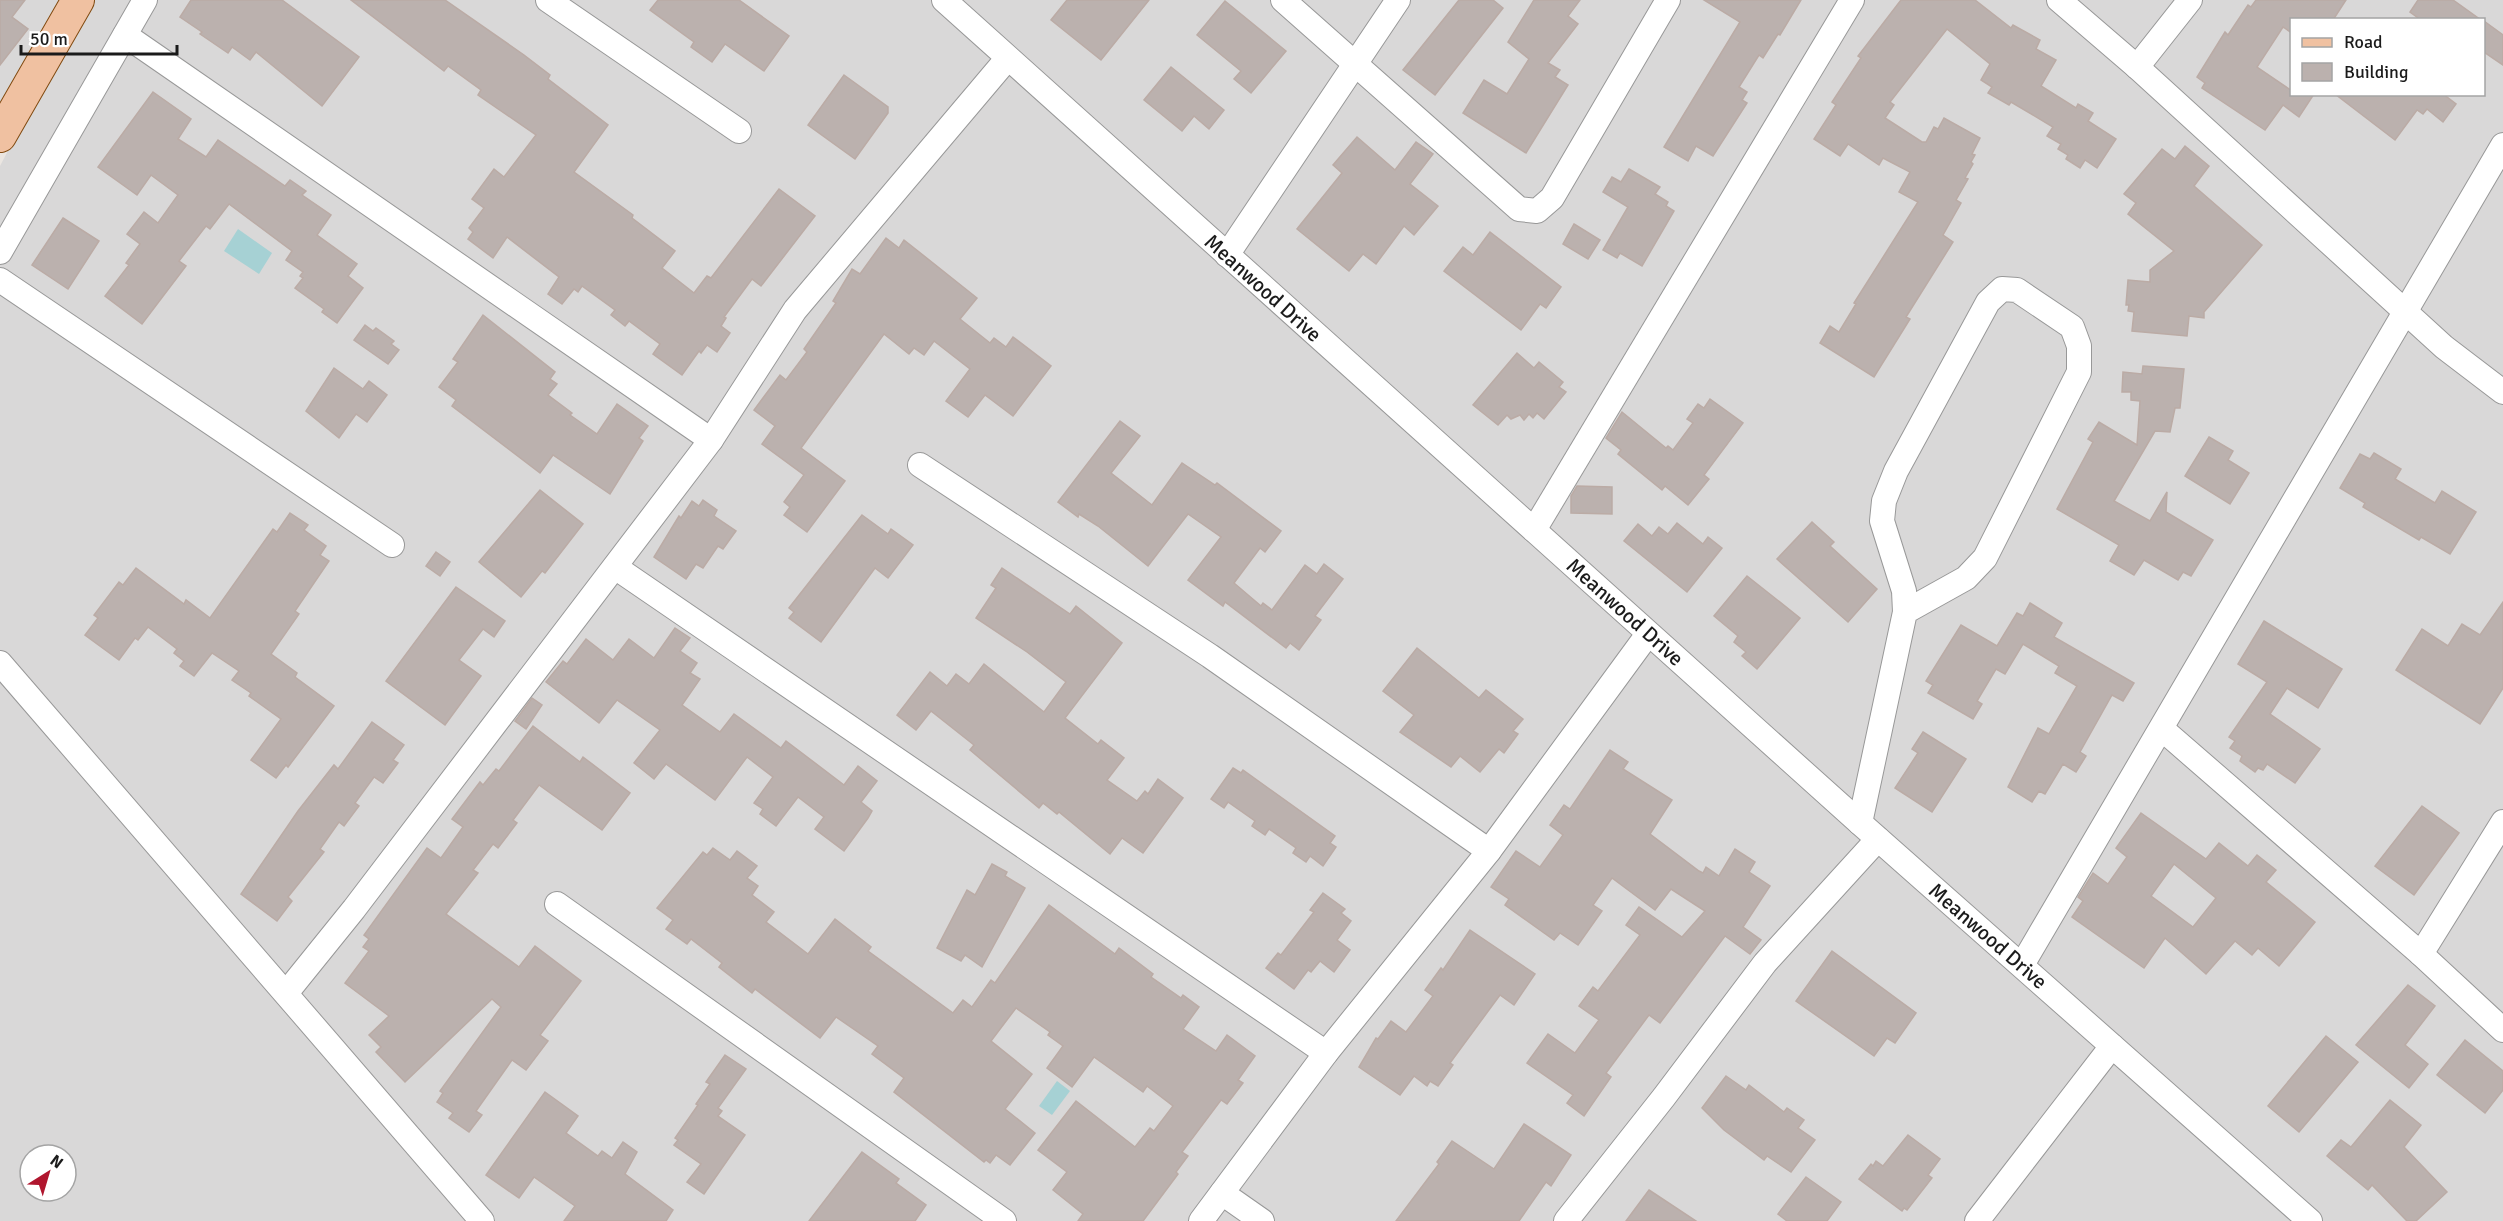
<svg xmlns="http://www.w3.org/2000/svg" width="2503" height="1221" font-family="Signika,sans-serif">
	<rect width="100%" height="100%" fill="#ebe6e1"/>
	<g fill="#d9d8d8" fill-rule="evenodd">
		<polygon points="0,0 83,0 0,143"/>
		<path d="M 87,0 L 2503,0 L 2503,1221 L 0,1221 L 0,166 ZM 2292,20 L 2484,20 L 2484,94 L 2292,94 ZM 30,1155 L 66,1155 L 66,1191 L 30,1191 Z"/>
	</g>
	<g fill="#a6d1d4">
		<polygon points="238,229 272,253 259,274 224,251"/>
		<polygon points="1057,1081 1070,1091 1052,1115 1039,1106"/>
	</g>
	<g fill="#bbb1ae" stroke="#bbaba5" stroke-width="1.5" fill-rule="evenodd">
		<polygon points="0,0 25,0 12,17 28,29 0,65"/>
		<polygon points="191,0 282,0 359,57 322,106 256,52 250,60 232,47 228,53 200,34 202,32 180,17"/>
		<polygon points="351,0 445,0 524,55 550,75 548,79 608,125 574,172 633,215 632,218 675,251 662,268 694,293 707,276 711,278 779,189 815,216 761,286 752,279 724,317 726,318 721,326 730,333 717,352 707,345 701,353 699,351 682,375 653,354 660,344 629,321 625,326 611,315 615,310 582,286 578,292 574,289 562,304 548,294 559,277 507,237 493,258 468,239 473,232 469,228 484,208 472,199 494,169 504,177 536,135 478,95 481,90 448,66 444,71"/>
		<polygon points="658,0 739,0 789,36 764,71 725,44 712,62 691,47 694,42 650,10"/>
		<polygon points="1067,0 1149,0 1101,60 1051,20"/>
		<polygon points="1459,0 1493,0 1503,8 1435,95 1403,70"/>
		<polygon points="1534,0 1580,0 1568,16 1578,24 1548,63 1560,70 1555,77 1568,85 1526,153 1463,113 1484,80 1507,94 1529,59 1508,42"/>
		<polygon points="1704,0 1801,0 1780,35 1778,34 1763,58 1759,55 1739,87 1747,92 1742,100 1747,103 1713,156 1696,146 1688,161 1664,147 1740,22"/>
		<polygon points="1901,0 1975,0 2011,28 2013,25 2040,40 2036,49 2056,60 2041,86 2076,108 2078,104 2093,113 2088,121 2116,139 2097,168 2085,160 2080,168 2066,159 2068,155 2058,149 2061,144 2047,136 2053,127 2011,102 2009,105 1988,93 1992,87 1981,80 1990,64 1947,29 1890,102 1894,105 1885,118 1922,142 1926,142 1934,127 1938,129 1944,118 1980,138 1972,154 1975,155 1971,162 1973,164 1965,178 1968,179 1956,200 1961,203 1943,235 1953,242 1906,317 1910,319 1874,377 1820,343 1830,326 1839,332 1856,304 1854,303 1918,202 1899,192 1910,172 1883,158 1879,165 1848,144 1840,156 1814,139 1836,105 1832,102 1861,58 1858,56"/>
		<polygon points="2256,0 2346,0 2333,20 2292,20 2292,33 2283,27 2257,67 2292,91 2292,94 2314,94 2299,117 2283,105 2265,130 2202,88 2205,83 2197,77 2225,32 2228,35 2248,5 2251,7"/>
		<polygon points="2418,0 2453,0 2481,20 2421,20 2410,12"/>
		<polygon points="1225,1 1286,51 1251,93 1234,79 1241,71 1197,35"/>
		<polygon points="2484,21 2503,35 2503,65 2484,52"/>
		<polygon points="1171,67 1224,110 1209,129 1194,116 1182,131 1144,100"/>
		<polygon points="844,75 888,107 888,113 855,159 808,125"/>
		<polygon points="153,92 191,119 178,139 206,157 218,140 285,186 290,180 306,191 302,195 331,215 317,235 357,264 348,276 363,288 337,323 322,312 324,309 295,288 303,278 300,276 303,272 286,260 292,251 229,204 210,229 206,226 179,261 186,266 142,324 105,296 129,265 126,263 140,244 127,234 144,212 158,223 178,195 151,175 137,195 98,167"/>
		<polygon points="2335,94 2443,94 2456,104 2443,122 2427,109 2423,114 2417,110 2395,140"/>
		<polygon points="1357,137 1395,170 1416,142 1433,154 1410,184 1438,206 1414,235 1404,226 1376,264 1363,254 1349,271 1297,229 1342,173 1333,165"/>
		<polygon points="2185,146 2209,166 2194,186 2262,245 2204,312 2204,318 2189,316 2187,336 2132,331 2134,312 2128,311 2129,305 2126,305 2128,280 2150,282 2150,270 2174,251 2128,214 2136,203 2124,194 2162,149 2175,159"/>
		<polygon points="1629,169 1660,187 1655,194 1668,202 1666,206 1674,211 1642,266 1620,253 1617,258 1603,250 1628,207 1603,192 1612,177 1621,182"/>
		<polygon points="63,218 99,241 68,289 32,265"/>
		<polygon points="1574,224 1600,240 1588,259 1563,244"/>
		<polygon points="1490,232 1561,287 1546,308 1540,304 1521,330 1444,271 1463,247 1473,255"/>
		<polygon points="886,238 899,248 904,240 977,298 960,319 990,343 994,338 1006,347 1013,337 1051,366 1013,416 985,395 968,417 946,401 970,369 934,341 924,355 914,348 909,354 884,334 801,448 845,481 807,532 784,515 790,507 784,502 804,475 762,444 775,426 754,410 780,375 786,380 807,352 804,349 836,303 833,301 852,269 860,274"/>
		<polygon points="483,315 555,372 550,379 557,384 548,395 572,413 570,415 597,434 617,404 648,426 639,438 643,441 610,494 553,455 540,473 452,406 456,400 439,387 458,362 453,359"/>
		<polygon points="365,325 373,331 376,328 394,341 391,344 399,350 388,364 354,340"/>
		<polygon points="1517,353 1534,368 1539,362 1563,382 1559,387 1566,392 1544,419 1537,413 1533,418 1529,414 1524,420 1520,415 1511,419 1507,415 1498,425 1473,405"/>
		<polygon points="2143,366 2184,369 2180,408 2175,408 2170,432 2155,431 2114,501 2150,521 2167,492 2166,512 2213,540 2191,576 2183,572 2178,580 2144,560 2134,575 2110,561 2119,545 2057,509 2093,442 2088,439 2099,422 2137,445 2140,401 2131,400 2131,392 2122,392 2123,372 2142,374"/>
		<polygon points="334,368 363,389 369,381 387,395 367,422 356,414 339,438 306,411"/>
		<polygon points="1710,399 1743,423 1704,475 1709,479 1688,505 1665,486 1662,490 1618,454 1621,450 1606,438 1622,412 1666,448 1668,446 1673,450 1693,423 1687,419 1698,404 1704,408"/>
		<polygon points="1120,421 1140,436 1111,473 1152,505 1182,463 1215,485 1217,483 1281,531 1265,552 1260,548 1234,583 1261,606 1263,603 1272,610 1305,565 1317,574 1324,564 1343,579 1315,616 1321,620 1299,650 1290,643 1286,648 1225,602 1223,606 1188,580 1221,537 1188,514 1148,566 1098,526 1079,514 1078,517 1058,502"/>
		<polygon points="2209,437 2233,451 2228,460 2249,473 2230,504 2185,476"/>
		<polygon points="2374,453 2401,469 2395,479 2435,503 2442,491 2476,512 2450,554 2421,537 2419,540 2363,507 2365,503 2340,488 2360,454 2370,459"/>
		<polygon points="1577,486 1612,487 1612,514 1571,513 1571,496"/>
		<polygon points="540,490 583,524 545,573 542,571 521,597 479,562"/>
		<polygon points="703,500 717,510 714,516 736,531 723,549 718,546 703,568 696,564 686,579 654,557 679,516 681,518 692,501 699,506"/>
		<polygon points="290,513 308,525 304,530 326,546 320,555 329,561 295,611 299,614 271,654 297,673 295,677 334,706 288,767 286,765 276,778 251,760 281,719 249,696 251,693 232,680 239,671 212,653 194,676 180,666 184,661 174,653 177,649 148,627 138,640 135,638 119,660 85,635 98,618 94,615 119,582 123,585 136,568 184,604 186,600 210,618 273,529 277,532"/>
		<polygon points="862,515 888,534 891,529 913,545 888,578 875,568 821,642 789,618 794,612 789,608"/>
		<polygon points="1812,522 1834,542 1830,546 1877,589 1848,622 1777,559"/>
		<polygon points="1677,523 1703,544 1708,537 1722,548 1687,592 1624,541 1638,524 1652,536 1659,527 1668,534"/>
		<polygon points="436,552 450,562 440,576 426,566"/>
		<polygon points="1002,568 1070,614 1076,606 1122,643 1065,718 1098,744 1101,740 1124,758 1107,780 1137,801 1145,791 1148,794 1158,779 1183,798 1143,853 1122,838 1110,854 1059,812 1057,814 1043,803 1039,808 970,750 974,745 931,711 916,730 897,715 930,672 947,686 956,674 969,684 984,664 1044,712 1066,682 1027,652 976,618 996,588 991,585"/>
		<polygon points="1747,576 1800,618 1757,669 1742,656 1746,652 1734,642 1738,636 1714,616"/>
		<polygon points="456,587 505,621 494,637 483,629 459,660 481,676 445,725 386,681"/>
		<polygon points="2503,602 2503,688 2480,724 2396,670 2422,629 2448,646 2462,624 2480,635"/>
		<polygon points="2030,603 2062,623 2054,637 2134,683 2123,701 2112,695 2080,752 2086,756 2076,772 2063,764 2045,794 2039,791 2032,802 2008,787 2038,728 2049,734 2077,686 2055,673 2059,666 2023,644 2005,674 1996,669 1977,701 1982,704 1973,719 1928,693 1933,685 1926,681 1961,625 1997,646 2017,613 2023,616"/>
		<polygon points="2264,621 2342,669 2318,708 2287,688 2270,714 2320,749 2295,783 2267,764 2263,770 2258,768 2255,772 2240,761 2242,756 2230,748 2235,741 2229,737 2267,682 2238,664"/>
		<polygon points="675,628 690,638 680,651 697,663 690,673 700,679 682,705 720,732 734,714 781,748 786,741 844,785 858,766 877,781 861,802 872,811 868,818 844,851 815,829 824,817 798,797 776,826 760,814 763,809 754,803 773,777 747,757 715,800 666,764 654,779 634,763 660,730 617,700 599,723 546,682 563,661 567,664 586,639 613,660 629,639 654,658"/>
		<polygon points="1417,648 1479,698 1486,690 1523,719 1513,731 1518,734 1504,753 1499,749 1480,772 1460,756 1451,767 1400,732 1414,715 1383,691"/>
		<polygon points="532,698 542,705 526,729 515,721"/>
		<polygon points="372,722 404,745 393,760 398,763 383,783 374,777 355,803 359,806 344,826 339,822 320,849 324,852 288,897 292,901 277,921 241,894 298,811 334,765 338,769"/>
		<polygon points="533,726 580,762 583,757 630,793 602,830 539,785 513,820 517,823 498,848 493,844 473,870 478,873 446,914 519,967 535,946 581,981 540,1035 548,1041 526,1070 512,1060 476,1111 482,1115 469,1132 449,1118 453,1113 437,1102 443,1093 440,1091 501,1007 492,999 405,1082 376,1052 381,1047 369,1035 389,1016 345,983 369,951 363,947 369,939 364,935 427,848 441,858 463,827 452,819 480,782 483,785 496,769 499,771"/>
		<polygon points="1923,732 1966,759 1932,812 1895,788 1918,753 1912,749"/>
		<polygon points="1610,750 1628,762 1623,769 1672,800 1650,834 1699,871 1703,873 1706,867 1719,876 1735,849 1755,862 1749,872 1770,886 1743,927 1761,940 1750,954 1725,936 1660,1023 1649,1015 1606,1073 1611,1077 1584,1116 1567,1103 1573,1095 1527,1063 1548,1034 1575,1053 1599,1020 1579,1006 1593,987 1598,991 1640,935 1626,925 1639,907 1682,937 1705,911 1671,889 1655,910 1612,878 1593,905 1602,911 1578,945 1560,933 1554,940 1505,905 1509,899 1491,887 1516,851 1540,867 1563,835 1550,825 1564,805 1570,809"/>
		<polygon points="1233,768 1241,773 1243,770 1335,836 1330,843 1336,847 1323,866 1310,856 1306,862 1293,853 1296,848 1269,829 1265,835 1252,826 1255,821 1228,802 1224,808 1211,799"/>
		<polygon points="2422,806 2459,833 2414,895 2375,866"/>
		<path d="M 2141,813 L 2206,859 L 2219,843 L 2248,866 L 2257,855 L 2276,870 L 2266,882 L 2315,922 L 2279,966 L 2258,948 L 2252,955 L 2235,941 L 2206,974 L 2165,938 L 2144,968 L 2072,917 L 2083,901 L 2078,897 L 2093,873 L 2108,884 L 2127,857 L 2116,848 ZM 2174,864 L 2216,898 L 2193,927 L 2151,896 Z"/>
		<polygon points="713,848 730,860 737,851 757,866 747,878 758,886 752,895 774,912 766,922 808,954 835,919 871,947 868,951 953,1013 963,1000 972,1007 991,980 995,983 1049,905 1115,954 1119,948 1153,974 1151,977 1181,998 1183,995 1199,1007 1183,1029 1216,1051 1227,1035 1255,1056 1238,1080 1243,1083 1227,1104 1221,1100 1182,1152 1188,1156 1176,1172 1178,1174 1143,1221 1078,1221 1083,1214 1053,1190 1067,1172 1038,1150 1076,1101 1135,1147 1150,1128 1154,1131 1173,1106 1147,1086 1143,1092 1094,1057 1072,1087 1047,1068 1063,1046 1048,1035 1050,1032 1016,1008 991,1041 1032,1074 1005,1109 1035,1133 1010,1165 996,1155 990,1163 986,1160 984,1162 894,1092 904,1078 872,1054 878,1046 836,1017 820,1038 755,989 752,993 719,967 722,963 691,939 687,944 666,929 673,920 657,908 703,852 707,855"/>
		<polygon points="992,864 1007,872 1005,876 1025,888 982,967 965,955 961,961 937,948 967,890 975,895"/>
		<polygon points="1323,893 1345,909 1341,913 1351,921 1337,940 1350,950 1334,972 1320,961 1311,972 1308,970 1294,989 1266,968 1278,953 1281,955 1314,912 1310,910"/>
		<polygon points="1470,930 1535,974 1514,1005 1500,995 1450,1063 1453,1065 1438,1086 1430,1081 1427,1086 1414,1076 1400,1095 1359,1067 1376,1038 1378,1039 1391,1021 1406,1032 1433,996 1425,990 1441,968 1443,970"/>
		<polygon points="1832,951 1916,1013 1895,1043 1887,1038 1874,1056 1796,1001"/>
		<polygon points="2408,985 2435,1006 2405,1045 2428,1064 2409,1088 2356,1045"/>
		<polygon points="2326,1036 2358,1062 2299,1132 2268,1106"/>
		<polygon points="2465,1040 2503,1071 2503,1090 2485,1113 2437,1075"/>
		<polygon points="725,1055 746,1069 718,1108 722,1111 718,1116 745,1135 704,1194 687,1182 701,1164 674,1145 678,1140 675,1138 698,1105 696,1104 710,1084 706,1082"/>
		<polygon points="1726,1076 1746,1090 1749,1085 1784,1112 1787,1108 1804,1120 1798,1128 1815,1140 1791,1172 1767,1156 1764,1160 1724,1130 1702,1108"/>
		<polygon points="545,1092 578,1116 566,1133 598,1156 602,1151 612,1158 623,1142 637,1152 625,1174 673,1210 666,1221 564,1221 575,1206 534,1177 519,1198 486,1175"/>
		<polygon points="2390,1100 2421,1125 2404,1147 2447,1192 2416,1221 2407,1221 2372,1185 2368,1190 2327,1156 2341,1140 2351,1147"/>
		<polygon points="1524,1124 1571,1155 1551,1186 1546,1182 1519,1221 1396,1221 1439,1164 1437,1162 1452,1141 1494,1169"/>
		<polygon points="1908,1135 1940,1159 1928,1175 1932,1178 1907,1210 1904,1208 1902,1211 1859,1179 1871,1164 1873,1166 1876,1161 1883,1166"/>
		<polygon points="862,1152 899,1179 896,1183 926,1205 915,1221 809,1221"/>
		<polygon points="1806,1177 1841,1202 1827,1221 1787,1221 1778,1214"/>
		<polygon points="1649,1190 1696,1221 1626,1221"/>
	</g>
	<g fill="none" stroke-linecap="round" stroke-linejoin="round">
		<defs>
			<g id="minor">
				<polyline points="548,0 739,131"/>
				<polyline points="944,0 1860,823 2310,1221"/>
				<polyline points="1283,0 1519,209 1537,211 1552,198 1668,0"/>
				<polyline points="2059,0 2137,67 2444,347 2503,392"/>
				<polyline points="125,35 711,440"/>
				<polyline points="2137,67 2190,0"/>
				<polyline points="0,252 145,0"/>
				<polyline points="1227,255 1398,0"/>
				<polyline points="0,280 392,545"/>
				<polyline points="920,465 1210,656 1489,851"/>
				<polyline points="1534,530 1852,0"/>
				<polyline points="615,567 1326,1053"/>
				<polyline points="0,663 482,1221"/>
				<polyline points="2162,729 2421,954 2503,1030"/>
				<polyline points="1860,823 1905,612 1904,591 1882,521 1884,501 1896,471 1988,302 2002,289 2017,290 2072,327 2079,346 2079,372 1985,558 1966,578 1905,612"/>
				<polyline points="557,904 1004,1221"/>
				<polyline points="2421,954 2503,822"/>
				<polyline points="2022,965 2503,145"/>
				<polyline points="287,992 354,909 711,440 795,310 1007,59"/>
				<polyline points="1222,1193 1262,1221"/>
				<polyline points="1201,1221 1326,1053 1489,851 1648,634"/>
				<polyline points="1566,1221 1664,1097 1765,963 1878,839"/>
				<polyline points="1977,1221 2112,1046"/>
			</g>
			<polyline id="major" points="0,136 78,0"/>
		</defs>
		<use href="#minor" stroke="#989898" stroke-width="26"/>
		<use href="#major" stroke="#814a10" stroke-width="34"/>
		<use href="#minor" stroke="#fff" stroke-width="24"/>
		<use href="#major" stroke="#f0c1a1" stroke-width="32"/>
	</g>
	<g text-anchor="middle" stroke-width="6" stroke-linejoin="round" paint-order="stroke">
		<g font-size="21" fill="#1b1b1b" stroke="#fff">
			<text transform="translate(1263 288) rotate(42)" y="7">Meanwood Drive</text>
			<text transform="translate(1625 612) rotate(42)" y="7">Meanwood Drive</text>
			<text transform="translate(1988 936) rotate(41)" y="7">Meanwood Drive</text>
		</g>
	</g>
	<rect x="2290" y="18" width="195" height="78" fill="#ffffff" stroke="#a4a4a4" stroke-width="1.5"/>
	<rect x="2302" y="38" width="30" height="9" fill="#f0c1a1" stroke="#a4a4a4" stroke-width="1.5"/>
	<text x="2344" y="48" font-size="18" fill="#1b1b1b">Road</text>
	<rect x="2302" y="63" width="30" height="18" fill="#bbb1ae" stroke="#a4a4a4" stroke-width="1.5"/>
	<text x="2344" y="78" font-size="18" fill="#1b1b1b">Building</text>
	<g transform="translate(48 1173) rotate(37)"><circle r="28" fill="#ffffff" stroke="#a4a4a4" stroke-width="1.5"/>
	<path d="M0-4.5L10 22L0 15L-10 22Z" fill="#b0162e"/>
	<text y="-9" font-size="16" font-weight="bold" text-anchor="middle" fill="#1b1b1b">N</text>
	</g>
	<path d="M21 45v9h156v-9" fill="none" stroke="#1b1b1b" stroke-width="3"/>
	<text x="30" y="45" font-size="18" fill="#1b1b1b" stroke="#ffffff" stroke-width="4.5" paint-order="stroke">50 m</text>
</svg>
